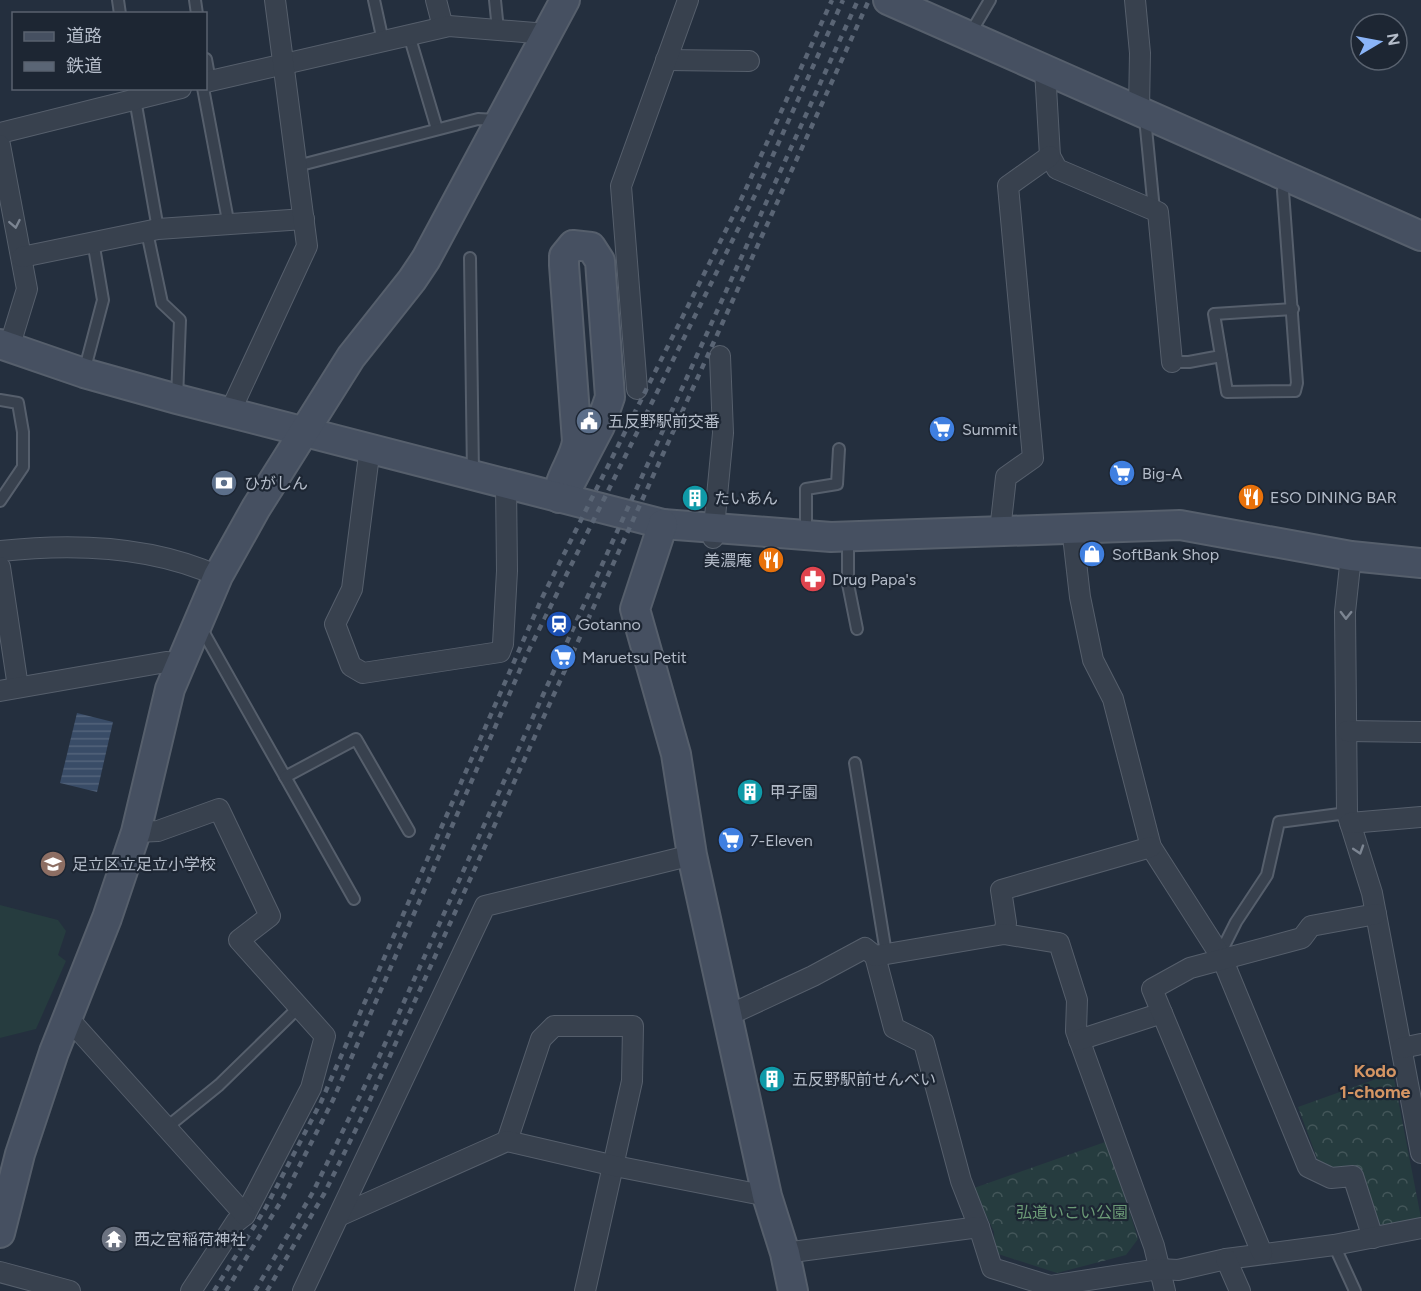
<svg xmlns="http://www.w3.org/2000/svg" width="1421" height="1291" font-family="Figtree,'Noto Sans JP',sans-serif">
	<defs>
		<pattern id="forest-crowns" width="20" height="18" patternUnits="userSpaceOnUse" patternTransform="scale(1.5)"><rect width="20" height="18" fill="#263c3f"/><path d="M2 6a3 3 0 1 1 6 0M12 15a3 3 0 1 1 6 0" fill="none" stroke="#435659"/></pattern>
		<pattern id="water-rules" width="6" height="5" patternUnits="userSpaceOnUse" patternTransform="scale(1.5)"><rect width="6" height="5" fill="#394c67"/><path d="M0 2.5h6" fill="none" stroke="#53647b"/></pattern>
	</defs>
	<rect width="100%" height="100%" fill="#242f3e"/>
	<g fill="url(#forest-crowns)">
		<polygon points="1393,1073 1421,1218 1377,1227 1357,1167 1332,1170 1318,1161 1298,1107"/>
		<polygon points="1108,1141 1138,1239 1126,1255 1057,1273 995,1253 994,1232 974,1188"/>
	</g>
	<polygon fill="#263c3f" points="0,905 58,920 66,931 58,955 66,961 36,1029 0,1038"/>
	<polygon fill="url(#water-rules)" points="77,713 113,722 97,792 60,783"/>
	<g fill="none" stroke-linecap="round" stroke-linejoin="round">
		<defs>
			<g id="lane">
				<polyline points="118,0 120,14"/>
				<polyline points="195,0 197,14"/>
				<polyline points="374,0 383,41"/>
				<polyline points="495,0 498,30"/>
				<polyline points="970,34 990,0"/>
				<polyline points="409,35 437,129"/>
				<polyline points="206,59 210,81"/>
				<polyline points="133,88 158,229"/>
				<polyline points="203,88 229,226"/>
				<polyline points="1145,118 1154,210"/>
				<polyline points="297,166 478,119 497,120"/>
				<polyline points="147,232 162,303 180,320 177,399"/>
				<polyline points="470,258 473,474"/>
				<polyline points="1221,356 1227,392 1295,391 1297,383 1283,191 1285,179"/>
				<polyline points="1172,362 1189,362 1221,356 1214,314 1293,309"/>
				<polyline points="84,372 103,300 93,241"/>
				<polyline points="0,400 18,403 23,432 23,467 0,501"/>
				<polyline points="806,534 806,489 837,484 839,449"/>
				<polyline points="848,537 848,584 857,629"/>
				<polyline points="198,630 204,633 354,899"/>
				<polyline points="855,763 886,953"/>
				<polyline points="285,777 356,739 409,831"/>
				<polyline points="1220,954 1236,922 1267,875 1279,822 1347,813"/>
				<polyline points="166,1128 219,1085 299,1007"/>
				<polyline points="1334,1245 1355,1291"/>
			</g>
			<g id="street">
				<polyline points="436,0 443,27"/>
				<polyline points="1135,0 1140,53 1139,109"/>
				<polyline points="666,60 749,61"/>
				<polyline points="1045,70 1050,156 1057,169 1158,212 1172,362"/>
				<polyline points="206,82 449,26 547,34"/>
				<polyline points="0,133 181,88"/>
				<polyline points="0,145 27,289 12,338 0,343"/>
				<polyline points="22,257 158,229 304,219"/>
				<polyline points="637,389 621,186 688,0"/>
				<polyline points="230,412 307,246 275,0"/>
				<polyline points="370,447 352,589 335,624 351,666 363,673 500,652 503,644 507,571 506,484"/>
				<polyline points="1072,527 1080,597 1093,660 1113,699 1151,847 1222,958 1308,1167 1331,1178 1353,1176 1373,1238"/>
				<polyline points="1000,531 1006,477 1033,458 1008,186 1050,156"/>
				<polyline points="713,538 723,433 720,356"/>
				<path d="M 0,551 C 73,543 150,545 218,576"/>
				<polyline points="1351,556 1345,612 1347,813 1372,893 1421,1153"/>
				<polyline points="0,567 18,687"/>
				<polyline points="0,691 166,662 180,663"/>
				<polyline points="1347,731 1421,732"/>
				<polyline points="1350,823 1421,817"/>
				<polyline points="136,832 158,831 219,809 270,916 239,940 325,1036 311,1088 245,1215 236,1222 191,1291"/>
				<polyline points="1004,934 1006,923 1001,890 1151,847"/>
				<polyline points="875,956 894,1028 924,1043 961,1181 979,1227"/>
				<polyline points="727,1016 813,976 865,948 875,956 1004,934 1059,943 1077,1000 1076,1031 1154,1246 1165,1291"/>
				<polyline points="68,1018 245,1215"/>
				<polyline points="1079,1040 1162,1013"/>
				<polyline points="1402,1048 1421,1044"/>
				<polyline points="507,1141 541,1039 554,1026 633,1026 632,1081 585,1291"/>
				<polyline points="341,1215 507,1141 615,1166 767,1196"/>
				<polyline points="785,1253 979,1227 992,1268 1050,1286 1159,1269 1178,1270 1226,1259 1334,1245 1421,1228"/>
				<polyline points="1262,1253 1152,989 1190,968 1302,938 1311,926 1376,914"/>
				<polyline points="1226,1259 1240,1291"/>
				<polyline points="0,1272 70,1291"/>
				<polyline points="303,1291 485,906 692,855"/>
			</g>
			<g id="secondary">
				<polyline points="888,0 1421,236"/>
				<path d="M 573,245 L 591,247 L 600,261 L 610,397 L 600,426 L 566,491 L 559,498 C 557,479 575,460 577,441 L 564,265 L 564,256 Z"/>
				<polyline points="0,344 84,373 177,399 663,524 831,537 1180,525 1351,556 1421,563"/>
				<polyline points="663,524 635,609 676,754 692,855 767,1196 785,1253 793,1291"/>
				<polyline points="0,1233 20,1154 54,1052 107,918 136,832 170,689 218,576 256,508 351,357 412,280 426,259 565,0"/>
			</g>
		</defs>
		<use href="#lane" stroke="#565f6c" stroke-width="14"/>
		<use href="#street" stroke="#565f6c" stroke-width="22"/>
		<use href="#secondary" stroke="#565f6c" stroke-width="32"/>
		<use href="#lane" stroke="#38414e" stroke-width="10"/>
		<use href="#street" stroke="#38414e" stroke-width="20"/>
		<use href="#secondary" stroke="#465061" stroke-width="28"/>
		<g stroke="#5a6575" stroke-width="4.5" stroke-dasharray="6 6" stroke-linecap="butt">
			<polyline points="214,1291 265,1209 321,1102 542,598 739,204 832,0"/>
			<polyline points="226,1291 283,1198 333,1100 526,656 755,195 843,0"/>
			<polyline points="255,1291 313,1192 379,1057 858,0"/>
			<polyline points="267,1291 324,1194 364,1113 869,0"/>
		</g>
	</g>
	<defs><path id="oneway-chevron" d="M-2-3.5L2.5 0L-2 3.5" fill="none" stroke-width="1.6" stroke-linecap="round" stroke-linejoin="round" transform="scale(1.5)"/></defs>
	<g stroke="#7c8592">
		<use href="#oneway-chevron" transform="translate(15 224) rotate(79)"/>
		<use href="#oneway-chevron" transform="translate(1346 615) rotate(91)"/>
		<use href="#oneway-chevron" transform="translate(1359 850) rotate(72)"/>
	</g>
	<defs>
		<symbol id="civic-disc" viewBox="-11 -11 22 22"><circle r="9.5" fill="#5c6f8a" stroke="#1d2633"/><path d="M-.6-6.5H3V-4.5H.6V-3L4-1V1h2V6H-6V1h2V-1L-.6-3ZM-1.2 2.5V6h2.4V2.5Z" fill="#fff"/></symbol>
		<symbol id="supermarket-disc" viewBox="-11 -11 22 22"><circle r="9.5" fill="#3f7fe0" stroke="#1d2633"/><path d="M-6-5.5h2.5l.6 2H6L4.5 2H-2.5L-4.4-4H-6ZM-1.5 3.2a1.3 1.3 0 1 0 .1 0ZM3 3.2a1.3 1.3 0 1 0 .1 0Z" fill="#fff"/></symbol>
		<symbol id="bank-disc" viewBox="-11 -11 22 22"><circle r="9.5" fill="#5c6f8a" stroke="#1d2633"/><path d="M-6-4H6V4H-6ZM0-2.3a2.3 2.3 0 1 0 0 4.6a2.3 2.3 0 1 0 0-4.6Z" fill="#fff"/></symbol>
		<symbol id="restaurant-disc" viewBox="-11 -11 22 22"><circle r="9.5" fill="#e8710a" stroke="#1d2633"/><path d="M-5-6h1v4h1v-4h1v4h1v-4h1v5L-1.5 .5V6h-2V.5L-5-1ZM5-6V6H3V1.5H1.5Q1.5-4 5-6Z" fill="#fff"/></symbol>
		<symbol id="building-disc" viewBox="-11 -11 22 22"><circle r="9.5" fill="#0f9aa8" stroke="#1d2633"/><path d="M-4-6H4V6H1V3H-1V6H-4ZM-2.5-4.3h1.7v1.8h-1.7ZM.8-4.3h1.7v1.8H.8ZM-2.5-1h1.7V.8h-1.7ZM.8-1h1.7V.8H.8Z" fill="#fff"/></symbol>
		<symbol id="shop-disc" viewBox="-11 -11 22 22"><circle r="9.5" fill="#3f7fe0" stroke="#1d2633"/><path d="M-5-2.5h2.3a2.7 3.5 0 0 1 5.4 0H5L5.5 6h-11ZM-1.5-2.5h3a1.5 2.3 0 0 0-3 0Z" fill="#fff"/></symbol>
		<symbol id="pharmacy-disc" viewBox="-11 -11 22 22"><circle r="9.5" fill="#e0444e" stroke="#1d2633"/><path d="M-2-6h4v4h4v4h-4v4h-4v-4h-4v-4h4Z" fill="#fff"/></symbol>
		<symbol id="station-disc" viewBox="-11 -11 22 22"><circle r="9.5" fill="#1a4fb4" stroke="#1d2633"/><path d="M-3-6H3Q5-6 5-4V2Q5 4 3 4L4.5 6H3L1.5 4h-3L-3 6H-4.5L-3 4Q-5 4-5 2V-4Q-5-6-3-6ZM-3.5-4v3h7v-3ZM-3.5 1v1.5H-2V1ZM2 1v1.5H3.5V1Z" fill="#fff"/></symbol>
		<symbol id="school-disc" viewBox="-11 -11 22 22"><circle r="9.5" fill="#8d6e63" stroke="#1d2633"/><path d="M0-5L7-2L0 1L-7-2ZM-4 1L0 2.5L4 1V4Q0 6-4 4Z" fill="#fff"/></symbol>
		<symbol id="temple-disc" viewBox="-11 -11 22 22"><circle r="9.5" fill="#6b7280" stroke="#1d2633"/><path d="M0-6L5-2H3V0L6.5 2.5H4V6H1.5V3h-3V6H-4V2.5H-6.5L-3 0V-2H-5Z" fill="#fff"/></symbol>
	</defs>
	<g fill-rule="evenodd">
		<use href="#civic-disc" x="574" y="406" width="30" height="30"/>
		<use href="#supermarket-disc" x="927" y="414" width="30" height="30"/>
		<use href="#supermarket-disc" x="1107" y="458" width="30" height="30"/>
		<use href="#bank-disc" x="209" y="468" width="30" height="30"/>
		<use href="#restaurant-disc" x="1236" y="482" width="30" height="30"/>
		<use href="#building-disc" x="680" y="483" width="30" height="30"/>
		<use href="#shop-disc" x="1077" y="539" width="30" height="30"/>
		<use href="#restaurant-disc" x="756" y="545" width="30" height="30"/>
		<use href="#pharmacy-disc" x="798" y="564" width="30" height="30"/>
		<use href="#station-disc" x="544" y="609" width="30" height="30"/>
		<use href="#supermarket-disc" x="548" y="642" width="30" height="30"/>
		<use href="#building-disc" x="735" y="777" width="30" height="30"/>
		<use href="#supermarket-disc" x="716" y="825" width="30" height="30"/>
		<use href="#school-disc" x="38" y="849" width="30" height="30"/>
		<use href="#building-disc" x="757" y="1064" width="30" height="30"/>
		<use href="#temple-disc" x="99" y="1224" width="30" height="30"/>
	</g>
	<g text-anchor="middle" stroke-width="4.5" stroke-linejoin="round" paint-order="stroke">
		<g font-size="16" fill="#b4bcc9" stroke="#1d2633" text-anchor="start">
			<text x="608" y="427">五反野駅前交番</text>
			<text x="962" y="435">Summit</text>
			<text x="1142" y="479">Big-A</text>
			<text x="244" y="489">ひがしん</text>
			<text x="1270" y="503">ESO DINING BAR</text>
			<text x="714" y="504">たいあん</text>
			<text x="1112" y="560">SoftBank Shop</text>
			<text x="752" y="566" text-anchor="end">美濃庵</text>
			<text x="832" y="585">Drug Papa's</text>
			<text x="578" y="630">Gotanno</text>
			<text x="582" y="663">Maruetsu Petit</text>
			<text x="770" y="798">甲子園</text>
			<text x="750" y="846">7-Eleven</text>
			<text x="72" y="870">足立区立足立小学校</text>
			<text x="792" y="1085">五反野駅前せんべい</text>
			<text x="134" y="1245">西之宮稲荷神社</text>
		</g>
		<g font-size="16" fill="#6b9a76" stroke="#1d2633">
			<text x="1072" y="1218">弘道いこい公園</text>
		</g>
		<g font-size="18" font-weight="bold" fill="#d59563" stroke="#1d2633">
			<text x="1375" y="1077">Kodo<tspan x="1375" dy="21">1-chome</tspan></text>
		</g>
	</g>
	<rect x="12" y="12" width="195" height="78" fill="#1d2633" stroke="#59626f" stroke-width="1.5"/>
	<rect x="24" y="32" width="30" height="9" fill="#465061" stroke="#59626f" stroke-width="1.5"/>
	<text x="66" y="42" font-size="18" fill="#b4bcc9">道路</text>
	<rect x="24" y="62" width="30" height="9" fill="#5a6575" stroke="#59626f" stroke-width="1.5"/>
	<text x="66" y="72" font-size="18" fill="#b4bcc9">鉄道</text>
	<g transform="translate(1379 42) rotate(80)"><circle r="28" fill="#1d2633" stroke="#59626f" stroke-width="1.5"/>
	<path d="M0-4.5L10 22L0 15L-10 22Z" fill="#8ab4f8"/>
	<text y="-9" font-size="16" font-weight="bold" text-anchor="middle" fill="#b4bcc9">N</text>
	</g>
</svg>
